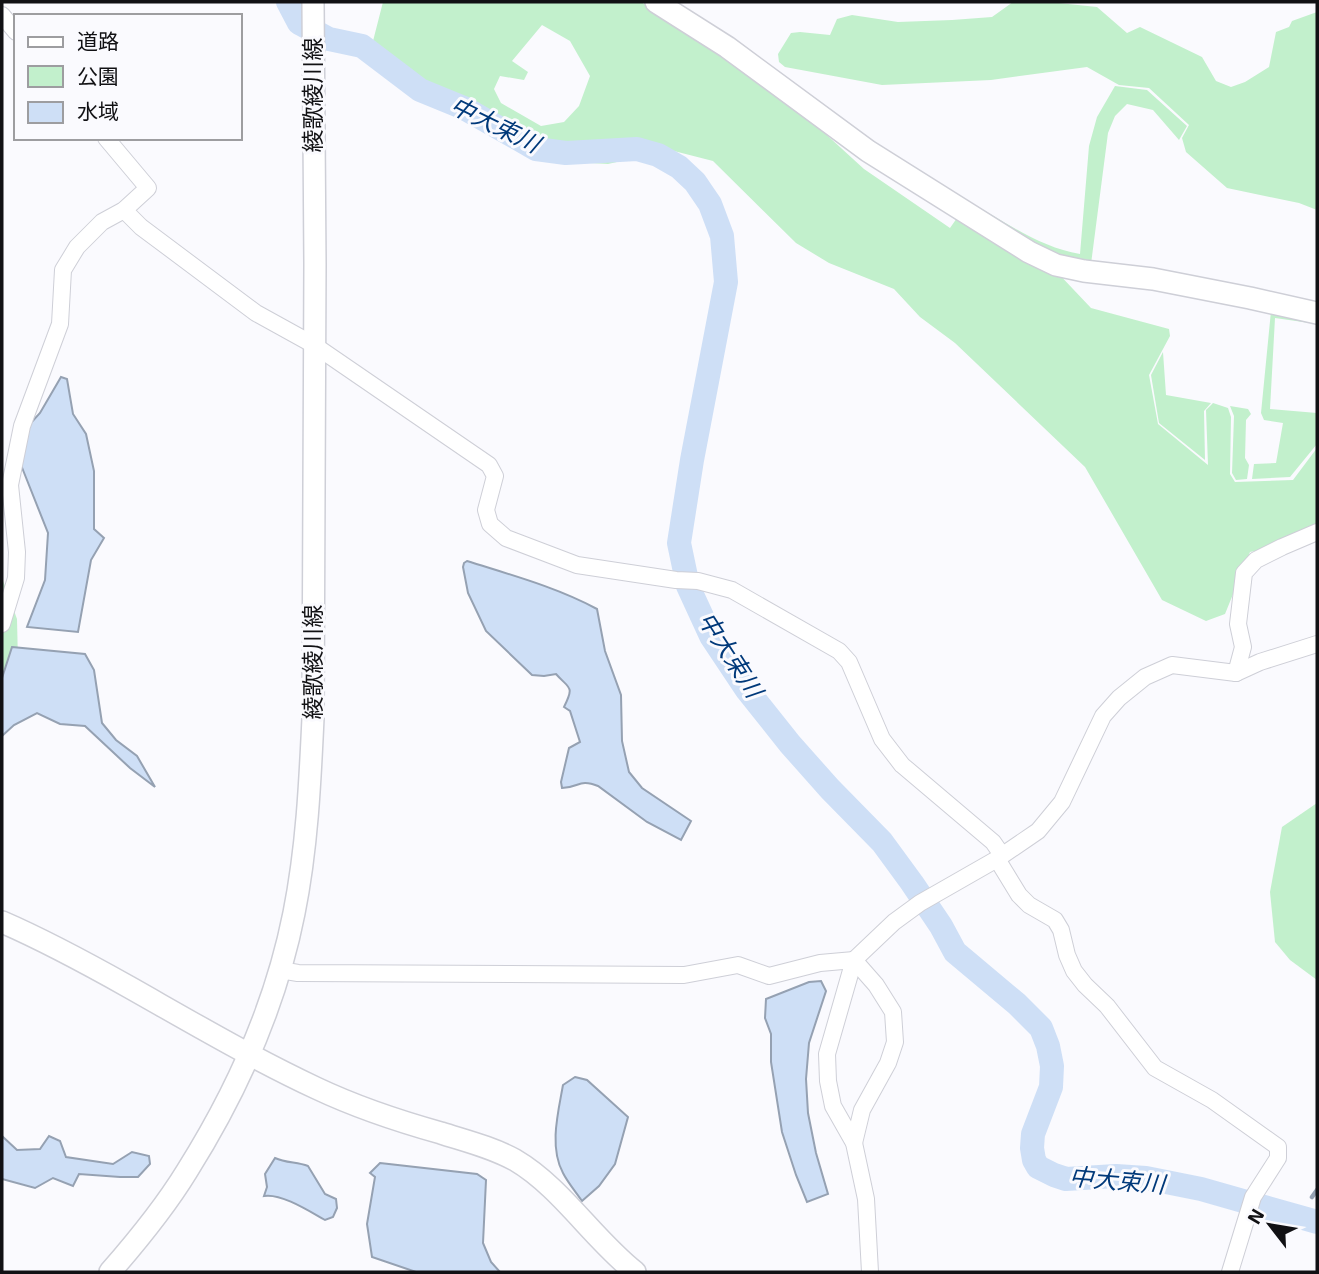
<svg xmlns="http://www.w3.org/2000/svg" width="1319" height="1274" font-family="'Exo 2','Noto Sans JP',sans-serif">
	<rect width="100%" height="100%" fill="#fafafe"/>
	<g fill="#c2f0cc" fill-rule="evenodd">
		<path d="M 383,2 L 641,2 L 696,37 L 806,116 L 864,169 L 950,228 L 957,218 L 1055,270 L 1091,308 L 1169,329 L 1170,336 L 1149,375 L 1158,424 L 1208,465 L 1206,410 L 1213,403 L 1228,408 L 1231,417 L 1230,474 L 1235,482 L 1293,480 L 1317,448 L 1317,538 L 1250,552 L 1225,614 L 1206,621 L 1162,600 L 1085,467 L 955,343 L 920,317 L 894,289 L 829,263 L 796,243 L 713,161 L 670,150 L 608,164 L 555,161 L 505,126 L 461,100 L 422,83 L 373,41 ZM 542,25 L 570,41 L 590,76 L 579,106 L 564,122 L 541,126 L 501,103 L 494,89 L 500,76 L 524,80 L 528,72 L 512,61 Z"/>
		<polygon points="1013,2 1049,2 1097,7 1127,33 1140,27 1202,57 1216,81 1231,87 1245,82 1269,67 1276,32 1289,27 1292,21 1317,12 1317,210 1299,203 1227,188 1186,152 1182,138 1189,125 1149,88 1119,85 1087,67 991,80 882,85 785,67 779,62 778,54 791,33 800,32 830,35 837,19 852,15 898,22 952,20 992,17"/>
		<path d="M 1115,86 L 1147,90 L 1187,126 L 1179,140 L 1153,110 L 1127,104 L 1115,116 L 1108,133 L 1091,264 L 1059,257 L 964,204 L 966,200 C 1003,220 1038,247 1080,254 L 1089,146 L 1097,117 Z"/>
		<polygon points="1271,311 1317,320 1317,324 1275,318 1270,409 1317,413 1317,444 1290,477 1252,479 1254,464 1276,463 1283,423 1264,420 1261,413"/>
		<polygon points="1163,352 1166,395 1211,403 1204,411 1205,460 1159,423 1151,375"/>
		<polygon points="1230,406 1248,409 1251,414 1246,420 1245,458 1249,465 1247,479 1236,480 1232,473 1234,416"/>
		<polygon points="2,578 17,619 18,663 2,701"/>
		<polygon points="1317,803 1317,980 1290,960 1275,942 1270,892 1282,827"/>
	</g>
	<g fill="#cedff6" stroke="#95a1b2" stroke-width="2">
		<polygon points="61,377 67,379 73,414 86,434 94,471 94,529 104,538 91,560 78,632 27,627 45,580 48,533 21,465 29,425 40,413"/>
		<path d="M 467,561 C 511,575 556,587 597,609 L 605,651 L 621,695 L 622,741 L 629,772 L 642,788 L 691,821 L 681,840 L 647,822 L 598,786 C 579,778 579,788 562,788 L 561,782 L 569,748 L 580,742 L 570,711 L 564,707 C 575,685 569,689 556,674 L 544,676 L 532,675 L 486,631 L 468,593 L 463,567 L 464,563 Z"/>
		<polygon points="12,647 85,654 94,670 102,723 116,740 137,756 155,787 130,768 85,726 60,724 37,713 14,725 2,736 2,678"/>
		<polygon points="821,981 826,991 809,1043 806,1079 808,1113 816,1153 828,1194 807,1202 796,1175 782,1132 771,1062 771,1034 765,1018 766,999 809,982"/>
		<path d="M 575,1077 L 587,1080 L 628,1117 L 615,1164 L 599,1186 L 582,1201 C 576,1192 568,1183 563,1173 C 549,1147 558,1113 563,1085 Z"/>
		<polygon points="2,1136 17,1150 40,1149 49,1136 60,1141 66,1157 113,1164 132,1152 149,1156 150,1164 138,1177 120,1177 79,1174 73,1186 53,1178 35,1188 2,1179"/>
		<path d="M 275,1158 C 286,1163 297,1162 308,1166 L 325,1194 L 336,1199 L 337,1208 L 333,1217 L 325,1220 C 309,1211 281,1193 264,1196 L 267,1187 L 265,1174 Z"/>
		<polygon points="380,1163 477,1174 486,1180 483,1243 491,1262 500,1272 416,1272 372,1257 367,1224 375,1177 370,1173"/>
	</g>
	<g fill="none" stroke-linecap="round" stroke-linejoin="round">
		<g stroke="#95a1b2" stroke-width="4.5">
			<polyline points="1312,1197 1317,1190"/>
			<polyline points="1298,1218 1301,1213"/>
		</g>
		<polyline stroke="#cedff6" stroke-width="24" points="288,2 299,23 329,39 362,46 420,90 464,108 536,149 566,153 637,149 658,155 679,167 695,182 710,204 722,236 726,282 692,460 679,543 688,586 711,636 747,690 790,744 830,789 882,842 912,883 941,926 955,952 1017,1004 1041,1028 1048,1046 1052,1066 1051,1087 1033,1134 1032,1148 1034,1160 1038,1167 1054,1175 1066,1179 1116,1176 1146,1178 1201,1189 1317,1222"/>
		<defs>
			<g id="street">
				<polyline points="2,15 16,32"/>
				<polyline points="124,210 141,227 256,313 314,345 489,465 495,476 486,510 490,524 506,538 577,565 676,580 698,581 732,590 839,651 849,662 882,739 902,765 993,842 1002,855"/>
				<polyline points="2,624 16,578 17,552 10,485 22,426 60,324 63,270 77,247 102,222 124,210 148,188 106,138"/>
				<polyline points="1236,673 1260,662 1317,644"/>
				<polyline points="997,859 1019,895 1029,905 1055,920 1061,930 1067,955 1074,971 1085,985 1107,1006 1155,1068 1212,1100 1278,1147 1278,1158 1253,1197 1230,1272"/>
				<polyline points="854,960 876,985 893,1012 895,1042 888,1063 862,1110 854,1143"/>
				<polyline points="280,970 298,973 684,975 738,965 769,976 820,963 854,960"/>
				<polyline points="870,1272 866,1199 854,1143 833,1106 828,1081 827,1054 854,960 894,922 920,903 997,859 1038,831 1062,802 1103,716 1119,698 1145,677 1172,665 1236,673 1243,647 1238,624 1244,573 1256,560 1282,547 1317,532"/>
			</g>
			<g id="secondary">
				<polyline points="656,2 727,47 868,151 1029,252 1056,265 1084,271 1153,279 1250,298 1317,313"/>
				<path d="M 2,922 C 46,941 88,964 129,987 C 191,1022 252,1058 316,1088 C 356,1107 398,1121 441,1133 C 466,1141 491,1147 515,1160 C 561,1187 593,1239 635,1272"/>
				<path d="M 110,1272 C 138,1240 165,1207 187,1171 C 236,1093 276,1004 294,913 C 307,848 310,783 313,718 L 315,264 L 313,2"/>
			</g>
		</defs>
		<use href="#street" stroke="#cecfd7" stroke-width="18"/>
		<use href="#secondary" stroke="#cecfd7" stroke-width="24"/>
		<use href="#street" stroke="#fff" stroke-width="16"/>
		<use href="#secondary" stroke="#fff" stroke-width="21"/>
	</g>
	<g text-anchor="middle" stroke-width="6" stroke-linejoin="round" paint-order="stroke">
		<g font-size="23" fill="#111114" stroke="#fafafe">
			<text transform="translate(313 95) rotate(-90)" y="8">綾歌綾川線</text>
			<text transform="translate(313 662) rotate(-90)" y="8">綾歌綾川線</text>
		</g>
		<g font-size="24" font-style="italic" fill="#00397a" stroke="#fafafe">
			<text transform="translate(495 125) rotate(26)" y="8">中大束川</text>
			<text transform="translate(730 655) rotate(57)" y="8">中大束川</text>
			<text transform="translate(1117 1181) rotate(5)" y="8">中大束川</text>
		</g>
	</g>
	<rect width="1319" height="1274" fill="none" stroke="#111114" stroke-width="7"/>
	<rect x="14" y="14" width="228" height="126" fill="#fafafe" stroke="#9d9da0" stroke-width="2"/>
	<rect x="28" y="37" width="35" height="10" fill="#ffffff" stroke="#9d9da0" stroke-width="2"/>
	<text x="77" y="49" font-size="21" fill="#111114">道路</text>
	<rect x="28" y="66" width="35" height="21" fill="#c2f0cc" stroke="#9d9da0" stroke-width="2"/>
	<text x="77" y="84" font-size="21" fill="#111114">公園</text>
	<rect x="28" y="102" width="35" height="21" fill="#cedff6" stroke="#9d9da0" stroke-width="2"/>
	<text x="77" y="119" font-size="21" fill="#111114">水域</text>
	<g transform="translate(1270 1225) rotate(301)" stroke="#fafafe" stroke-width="5" paint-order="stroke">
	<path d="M0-5L12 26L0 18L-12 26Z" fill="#111114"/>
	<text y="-10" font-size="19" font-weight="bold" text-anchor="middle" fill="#111114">N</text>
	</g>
</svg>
